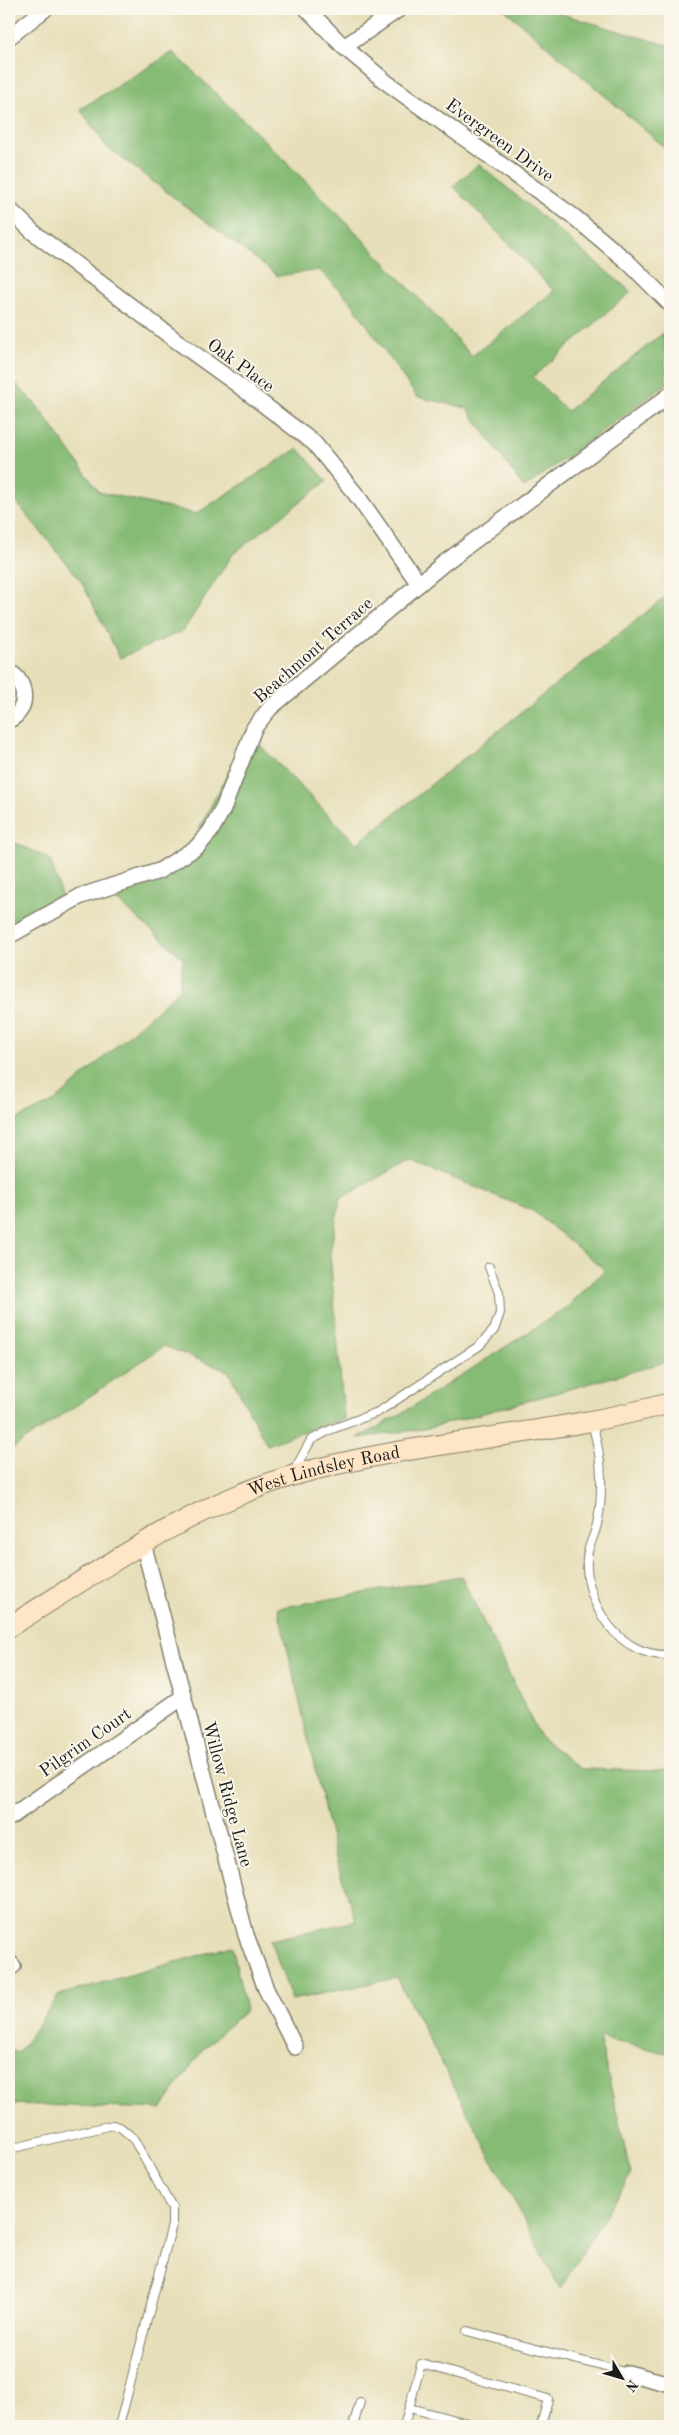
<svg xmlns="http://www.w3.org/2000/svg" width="679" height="2435" font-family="'Old Standard TT',serif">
	<rect width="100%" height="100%" fill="#fbf7ec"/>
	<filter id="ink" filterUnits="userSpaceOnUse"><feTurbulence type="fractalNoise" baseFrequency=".02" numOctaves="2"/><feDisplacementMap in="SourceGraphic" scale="10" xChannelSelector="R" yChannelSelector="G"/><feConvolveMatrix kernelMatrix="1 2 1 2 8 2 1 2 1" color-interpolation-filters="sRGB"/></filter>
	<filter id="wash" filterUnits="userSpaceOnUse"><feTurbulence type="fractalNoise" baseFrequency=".0096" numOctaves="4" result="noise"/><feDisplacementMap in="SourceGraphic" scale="20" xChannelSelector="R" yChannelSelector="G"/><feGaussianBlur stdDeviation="1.12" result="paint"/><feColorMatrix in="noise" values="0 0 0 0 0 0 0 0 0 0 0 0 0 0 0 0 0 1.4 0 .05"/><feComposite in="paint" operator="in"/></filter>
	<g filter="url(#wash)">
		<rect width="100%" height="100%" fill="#e7dfba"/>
		<g fill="#86bb75" stroke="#516c48">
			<polygon points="504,9 557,9 565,15 670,46 670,152"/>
			<path d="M 173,52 C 276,150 376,250 472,356 L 554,291 L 453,186 L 479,164 L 631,292 L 533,377 L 567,411 L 663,333 L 667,384 L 524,488 L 467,408 L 417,397 L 351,302 L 319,270 L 278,276 L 106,146 L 80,109 Z"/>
			<polygon points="9,376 38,407 99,492 196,514 298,448 327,481 233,554 183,631 120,658 81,581 9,493"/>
			<polygon points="670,593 670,1361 430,1428 358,1438 401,1414 566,1308 605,1270 533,1211 409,1160 340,1199 330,1253 344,1419 315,1427 267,1445 228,1371 164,1346 9,1451 9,1123 55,1101 179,990 183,958 103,888 184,857 249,734 357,844"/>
			<polygon points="9,840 50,859 63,901 9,931"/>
			<polygon points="461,1576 540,1737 581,1769 659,1771 670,1769 670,2054 599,2037 631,2174 560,2289 397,1978 292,2000 270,1940 356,1921 336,1860 278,1608"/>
			<polygon points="232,1946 246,2010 204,2048 161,2109 9,2104 9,2049 18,2053 59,1995"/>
		</g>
	</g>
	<g filter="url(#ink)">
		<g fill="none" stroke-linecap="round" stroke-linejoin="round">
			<defs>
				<g id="lane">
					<path d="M 592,1423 C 598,1444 602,1464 601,1486 C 601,1498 600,1512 597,1524 C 595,1535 588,1546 587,1557 C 584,1604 619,1658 670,1655"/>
					<polyline points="293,1473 311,1440 332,1429 378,1412 479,1346 494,1330 500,1313 499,1293 489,1267"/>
					<polyline points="9,2149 113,2125 120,2127 133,2138 172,2208 172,2225 119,2426"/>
					<polyline points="467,2331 628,2373"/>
					<polyline points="409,2408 479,2426"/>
					<polyline points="353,2426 360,2402"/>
					<polyline points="404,2426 421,2364 548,2399 541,2426"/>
				</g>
				<g id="street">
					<polyline points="307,9 344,47 386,82 573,216 629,263 670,304"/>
					<polyline points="9,37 45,9"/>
					<polyline points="344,47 399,9"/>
					<polyline points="9,209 33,232 174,339 238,385 314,443 358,497 419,584"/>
					<path d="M 9,672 C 28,681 29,711 9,720"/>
					<polyline points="9,936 81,896 159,871 197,847 210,832 223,809 254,728 270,708 443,564 670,395"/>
					<polyline points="143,1543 246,1935 266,1989 295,2047"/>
					<polyline points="9,1818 183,1697"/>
					<polyline points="9,1962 13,1966"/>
					<polyline points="628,2373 670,2384"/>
				</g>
				<g id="secondary">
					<path id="s1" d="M 9,1627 C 99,1571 188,1507 291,1476 C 415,1440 546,1437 670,1403"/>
				</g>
			</defs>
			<use href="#lane" stroke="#827e6b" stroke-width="10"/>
			<use href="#street" stroke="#827e6b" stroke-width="18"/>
			<use href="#secondary" stroke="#827e6b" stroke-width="22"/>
			<use href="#lane" stroke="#fff" stroke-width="8"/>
			<use href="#street" stroke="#fff" stroke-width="15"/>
			<use href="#secondary" stroke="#fee5c5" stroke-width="20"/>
		</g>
	</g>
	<g text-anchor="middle" stroke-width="4" stroke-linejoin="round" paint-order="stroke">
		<g font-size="18" fill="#1c1c1c" stroke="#fbf7ec">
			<text transform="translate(500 140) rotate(36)" y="6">Evergreen Drive</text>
			<text transform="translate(241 365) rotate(36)" y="6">Oak Place</text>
			<text transform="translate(313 650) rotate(-41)" y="6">Beachmont Terrace</text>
			<text dy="6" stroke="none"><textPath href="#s1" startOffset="354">West Lindsley Road</textPath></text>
			<text transform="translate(85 1742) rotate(-35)" y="6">Pilgrim Court</text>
			<text transform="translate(228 1794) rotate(75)" y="6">Willow Ridge Lane</text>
		</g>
	</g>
	<rect width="679" height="2435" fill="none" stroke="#fbf7ec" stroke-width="30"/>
	<g transform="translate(622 2378) rotate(128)" stroke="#fbf7ec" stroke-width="4" paint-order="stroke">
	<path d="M0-4L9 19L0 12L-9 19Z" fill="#1c1c1c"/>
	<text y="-8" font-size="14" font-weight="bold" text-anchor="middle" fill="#1c1c1c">N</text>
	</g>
</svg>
